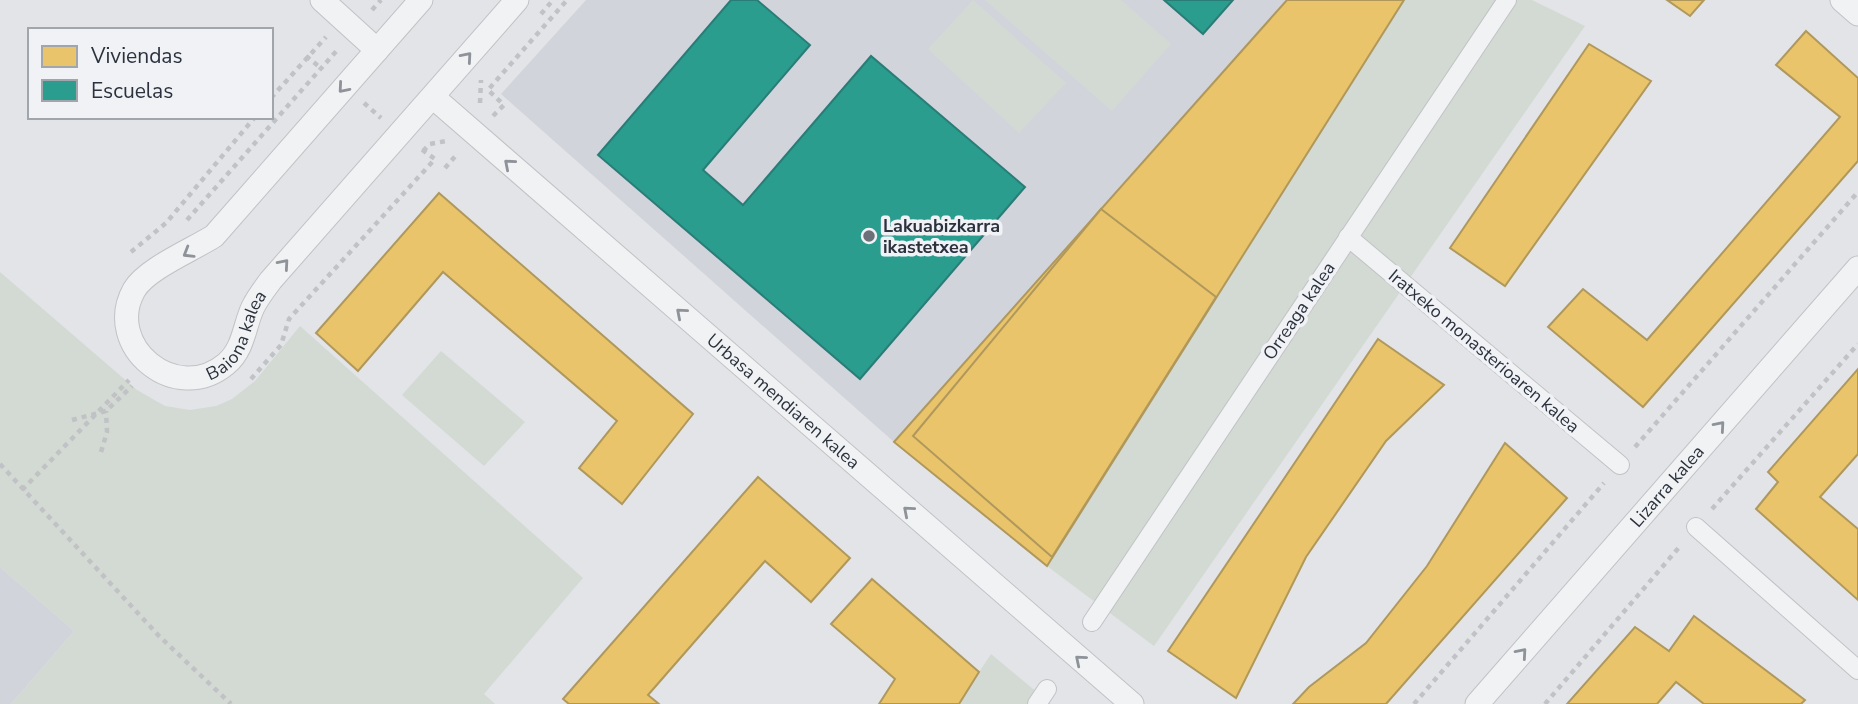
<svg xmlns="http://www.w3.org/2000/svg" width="1858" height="704" font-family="'Nunito Sans',sans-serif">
	<rect width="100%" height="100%" fill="#e2e4e7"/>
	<g fill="#d1d4da">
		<polygon points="586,0 1287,0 894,442 501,94"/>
		<polygon points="0,567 74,631 11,704 0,704"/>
	</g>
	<g fill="#d3dad3">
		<polygon points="973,0 1066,83 1019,133 928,49"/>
		<polygon points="985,0 1121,0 1171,44 1112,111"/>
		<polygon points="1404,0 1532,0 1585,26 1154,646 1047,566"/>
		<polygon points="0,272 137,390 165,406 190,410 216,406 232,399 255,381 300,326 583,578 484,694 495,704 11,704 74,631 0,567"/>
		<polygon points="441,351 525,422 484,466 402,395"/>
		<polygon points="991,654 1051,704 958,704"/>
	</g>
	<g fill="#e9c46a" stroke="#b0985d" stroke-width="2">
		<polygon points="1287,0 1404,0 1047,566 894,442"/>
		<polygon points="1667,0 1704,0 1690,16"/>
		<polygon points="1806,31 1858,78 1858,161 1643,407 1548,327 1583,289 1647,340 1840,117 1776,65"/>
		<polygon points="1589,44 1651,81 1505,286 1450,248"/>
		<polygon points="439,193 693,414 622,504 579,468 617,421 443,272 358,371 316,333"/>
		<polygon points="1101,209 1216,297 1052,557 913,436"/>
		<polygon points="1378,339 1444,385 1386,441 1306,557 1236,698 1168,651"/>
		<polygon points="1858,369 1858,454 1820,497 1858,529 1858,600 1756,509 1778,482 1768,472"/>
		<polygon points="1505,443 1567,498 1386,704 1293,704 1309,687 1366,643 1427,566"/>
		<polygon points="758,477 850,558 811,602 765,561 648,695 659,704 569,704 563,699"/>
		<polygon points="872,579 979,672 959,704 879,704 895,679 831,624"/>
		<polygon points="1694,616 1805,700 1801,704 1704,704 1676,682 1657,704 1567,704 1635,627 1669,651"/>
	</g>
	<g fill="#2a9d8f" stroke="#2a7d77" stroke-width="2">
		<polygon points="731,0 757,0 810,45 703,170 743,205 871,56 1025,187 860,379 598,155"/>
		<polygon points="1164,0 1233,0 1203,34"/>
	</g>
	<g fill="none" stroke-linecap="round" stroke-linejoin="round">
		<defs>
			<g id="pedestrian">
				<polyline points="1348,237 1620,465"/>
				<polyline points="1696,527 1858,670"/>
				<polyline points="1092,622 1507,0"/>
				<polyline points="1037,704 1047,689"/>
			</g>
			<g id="minor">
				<polyline points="322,0 377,50"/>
				<path id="s1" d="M 421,0 L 214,236 C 192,250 146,269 134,290 C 103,346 176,406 226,364 C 244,349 244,326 253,307 C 258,297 265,288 271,280 L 517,0"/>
				<polyline points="1842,0 1858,14"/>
				<path id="s2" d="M 433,97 L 1132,704"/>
				<path id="s3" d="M 1477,704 L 1858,268"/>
			</g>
		</defs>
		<use href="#pedestrian" stroke="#c1c2c5" stroke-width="20"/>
		<use href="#minor" stroke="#c1c2c5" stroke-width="25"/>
		<g stroke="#c0c2c5" stroke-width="4.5" stroke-dasharray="5 5" stroke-linecap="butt">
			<polyline points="372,10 381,0"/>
			<polyline points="541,14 553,0"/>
			<polyline points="306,56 322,69"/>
			<polyline points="271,98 326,37"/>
			<polyline points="364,103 381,118"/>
			<polyline points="480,103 481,80"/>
			<polyline points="493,116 504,105 488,90 567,0"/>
			<polyline points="423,151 430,144 446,141"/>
			<polyline points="445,168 458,153"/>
			<polyline points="187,220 339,48"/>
			<polyline points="131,252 166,223 255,117"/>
			<polyline points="251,379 281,345 289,319 435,159 421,149"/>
			<polyline points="72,420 106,411 132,386"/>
			<polyline points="1635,447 1858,192"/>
			<polyline points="101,452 107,432 106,411"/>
			<polyline points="0,464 159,636 231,704"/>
			<polyline points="22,490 129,380"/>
			<polyline points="1712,509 1858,344"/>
			<polyline points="1414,704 1604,483"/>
			<polyline points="1545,704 1681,545"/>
		</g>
		<use href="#pedestrian" stroke="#f1f2f4" stroke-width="18"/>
		<use href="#minor" stroke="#f1f2f4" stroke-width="23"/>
	</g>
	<defs><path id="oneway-chevron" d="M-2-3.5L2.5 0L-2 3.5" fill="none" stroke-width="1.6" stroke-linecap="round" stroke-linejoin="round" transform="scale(1.75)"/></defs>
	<g stroke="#8e9299">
		<use href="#oneway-chevron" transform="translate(467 57) rotate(-49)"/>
		<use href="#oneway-chevron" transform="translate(343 88) rotate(131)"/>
		<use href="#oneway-chevron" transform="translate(509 164) rotate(-139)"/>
		<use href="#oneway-chevron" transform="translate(188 253) rotate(149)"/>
		<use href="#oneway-chevron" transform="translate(284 264) rotate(-49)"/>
		<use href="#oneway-chevron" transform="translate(681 313) rotate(-139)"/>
		<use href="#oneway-chevron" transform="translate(1720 426) rotate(-49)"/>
		<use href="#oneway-chevron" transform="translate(908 511) rotate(-139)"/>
		<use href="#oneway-chevron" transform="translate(1522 653) rotate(-49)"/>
		<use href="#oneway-chevron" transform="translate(1080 660) rotate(-140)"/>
	</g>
	<circle fill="#6b7079" stroke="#f0f2f6" stroke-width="2.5" cx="869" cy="236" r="7"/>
	<g text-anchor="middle" stroke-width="7" stroke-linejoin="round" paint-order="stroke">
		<g font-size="18" font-weight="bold" fill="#2b323e" stroke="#f0f2f6" text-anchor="start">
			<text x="883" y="232">Lakuabizkarra<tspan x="883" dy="21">ikastetxea</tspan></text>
		</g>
		<g font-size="18" fill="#2b323e" stroke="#f0f2f6">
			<text transform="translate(1299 311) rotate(-56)" y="6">Orreaga kalea</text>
			<text dy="6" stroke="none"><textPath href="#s1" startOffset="606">Baiona kalea</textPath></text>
			<text transform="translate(1484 351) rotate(40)" y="6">Iratxeko monasterioaren kalea</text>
			<text dy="6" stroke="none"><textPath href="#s2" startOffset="464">Urbasa mendiaren kalea</textPath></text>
			<text dy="6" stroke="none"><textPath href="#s3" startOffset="289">Lizarra kalea</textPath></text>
		</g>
	</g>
	<rect x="28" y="28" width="245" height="91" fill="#f0f2f6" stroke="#a1a5ac" stroke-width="2"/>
	<rect x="42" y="46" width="35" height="21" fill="#e9c46a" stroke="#a1a5ac" stroke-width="2"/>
	<text x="91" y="63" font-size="21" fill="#2b323e">Viviendas</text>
	<rect x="42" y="80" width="35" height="21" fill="#2a9d8f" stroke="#a1a5ac" stroke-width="2"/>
	<text x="91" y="98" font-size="21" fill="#2b323e">Escuelas</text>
</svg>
